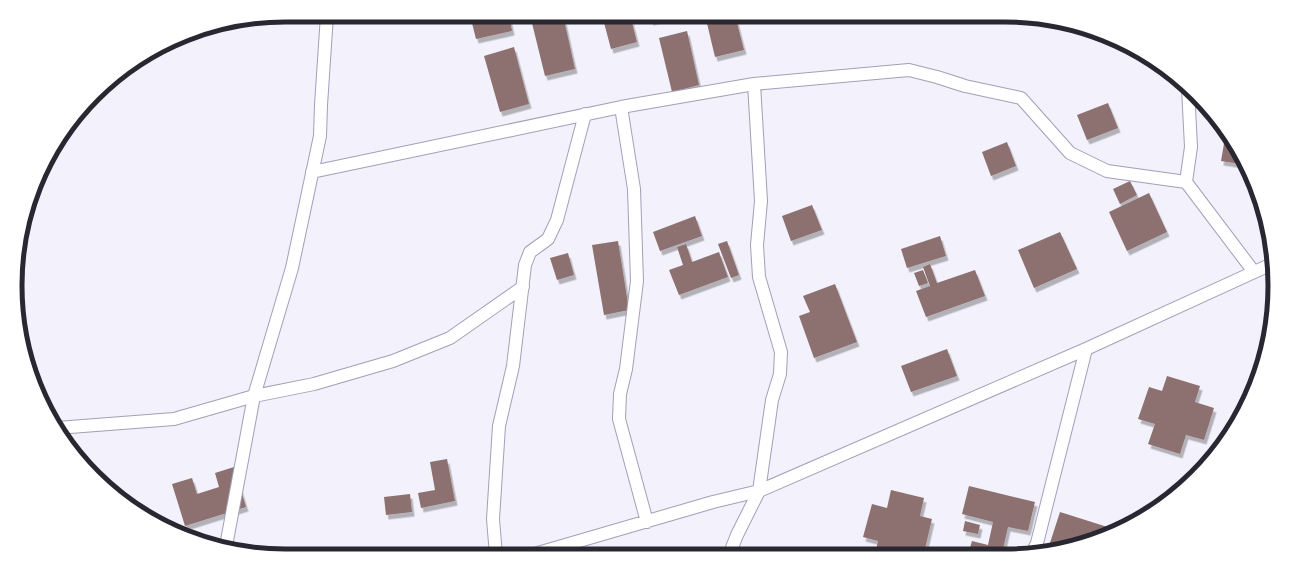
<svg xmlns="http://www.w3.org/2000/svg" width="1290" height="571" font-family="Lora,serif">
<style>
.building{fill:#8c716f;filter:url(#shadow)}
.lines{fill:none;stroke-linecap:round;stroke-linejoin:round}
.service-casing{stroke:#a39fb7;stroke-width:14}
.service{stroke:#fff;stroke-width:12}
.rim{fill:none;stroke:#292731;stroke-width:5}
</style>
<defs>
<filter id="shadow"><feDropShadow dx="2.5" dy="4.5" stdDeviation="0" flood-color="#0004"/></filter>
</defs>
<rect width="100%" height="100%" fill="#f3f1fb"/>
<path class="building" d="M470 15H509L512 31 476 39Z
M530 15H563L575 69 545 76Z
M602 15H630L637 42 611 49Z
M649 15H671V16L651 21Z
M705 15H735L744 50 715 57Z
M687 31 699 85 672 92 659 38Z
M514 47 529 104 500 112 484 56Z
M1108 103 1118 128 1087 140 1077 115Z
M1226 132 1247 165 1221 161Z
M1007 142 1016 166 991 176 982 152Z
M1130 181 1137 195 1120 204 1113 189Z
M1149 193 1167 232 1127 251 1109 212Z
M812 205 822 230 791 241 782 216Z
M695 216 702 236 660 251 653 232Z
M1060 232 1077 269 1034 288 1018 250Z
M940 236 946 256 907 268 901 249Z
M618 241 629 310 604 315 592 245Z
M727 241 739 275 731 278 718 244Z
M686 244 692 262 719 252 728 277 679 295 669 270 683 265 677 247Z
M568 253 574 275 557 280 550 258Z
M930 264 937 283 975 270 985 296 926 317 916 291 930 286 923 267Z
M923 270 928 283 919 286 914 273Z
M835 284 857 342 814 358 799 316 810 312 803 296Z
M947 349 957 376 911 392 901 366Z
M1167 376 1200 386 1195 402 1214 408 1204 440 1186 435 1180 454 1148 444 1155 424 1138 419 1149 387 1162 391Z
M447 459 455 501 421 508 418 493 435 490 430 462Z
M234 467 246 507 185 526 172 484 192 478 197 494 219 487 215 473Z
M969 486 1035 502 1028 531 1008 527 1003 549 1013 551 1012 554H968L972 541 988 545 993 522 962 514Z
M891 490 924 498 920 516 932 519 924 553 911 549 909 554H875L878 541 863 537 872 504 887 508Z
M410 494 412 512 386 515 384 497Z
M1060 512 1117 530 1052 550 1048 549Z
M965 521 980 525 978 534 963 531Z"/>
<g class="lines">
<g class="service-casing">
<path id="service" d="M621 107 634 189 637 281 626 369 620 394 619 419 647 522
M312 172 621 107 754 84 909 70 937 77 965 86 1021 98 1070 153 1107 171 1186 182 1254 272
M1186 182 1191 147 1188 88
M57 428 174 419 254 396 314 384 393 361 450 338 523 287
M226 546 254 396 292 268 320 136 321 105 327 15
M1032 554 1037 543 1086 349
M496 555 493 519 499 426 513 366 525 265 530 252 548 239 557 220 585 114
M531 555 713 502 759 491 1086 349 1274 263
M729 555 737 535 759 491 772 400 780 374 781 352 759 277 757 245 761 201 754 84"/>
</g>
<use href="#service" class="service"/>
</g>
<path d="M0 0H1290V571H0ZM285 22H1005A263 263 0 0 1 1268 285V286A263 263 0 0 1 1005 549H285A263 263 0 0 1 22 286V285A263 263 0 0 1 285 22Z" fill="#fff" fill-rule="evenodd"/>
<path class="rim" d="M285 22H1005A263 263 0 0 1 1268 285V286A263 263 0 0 1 1005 549H285A263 263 0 0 1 22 286V285A263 263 0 0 1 285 22Z"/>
</svg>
